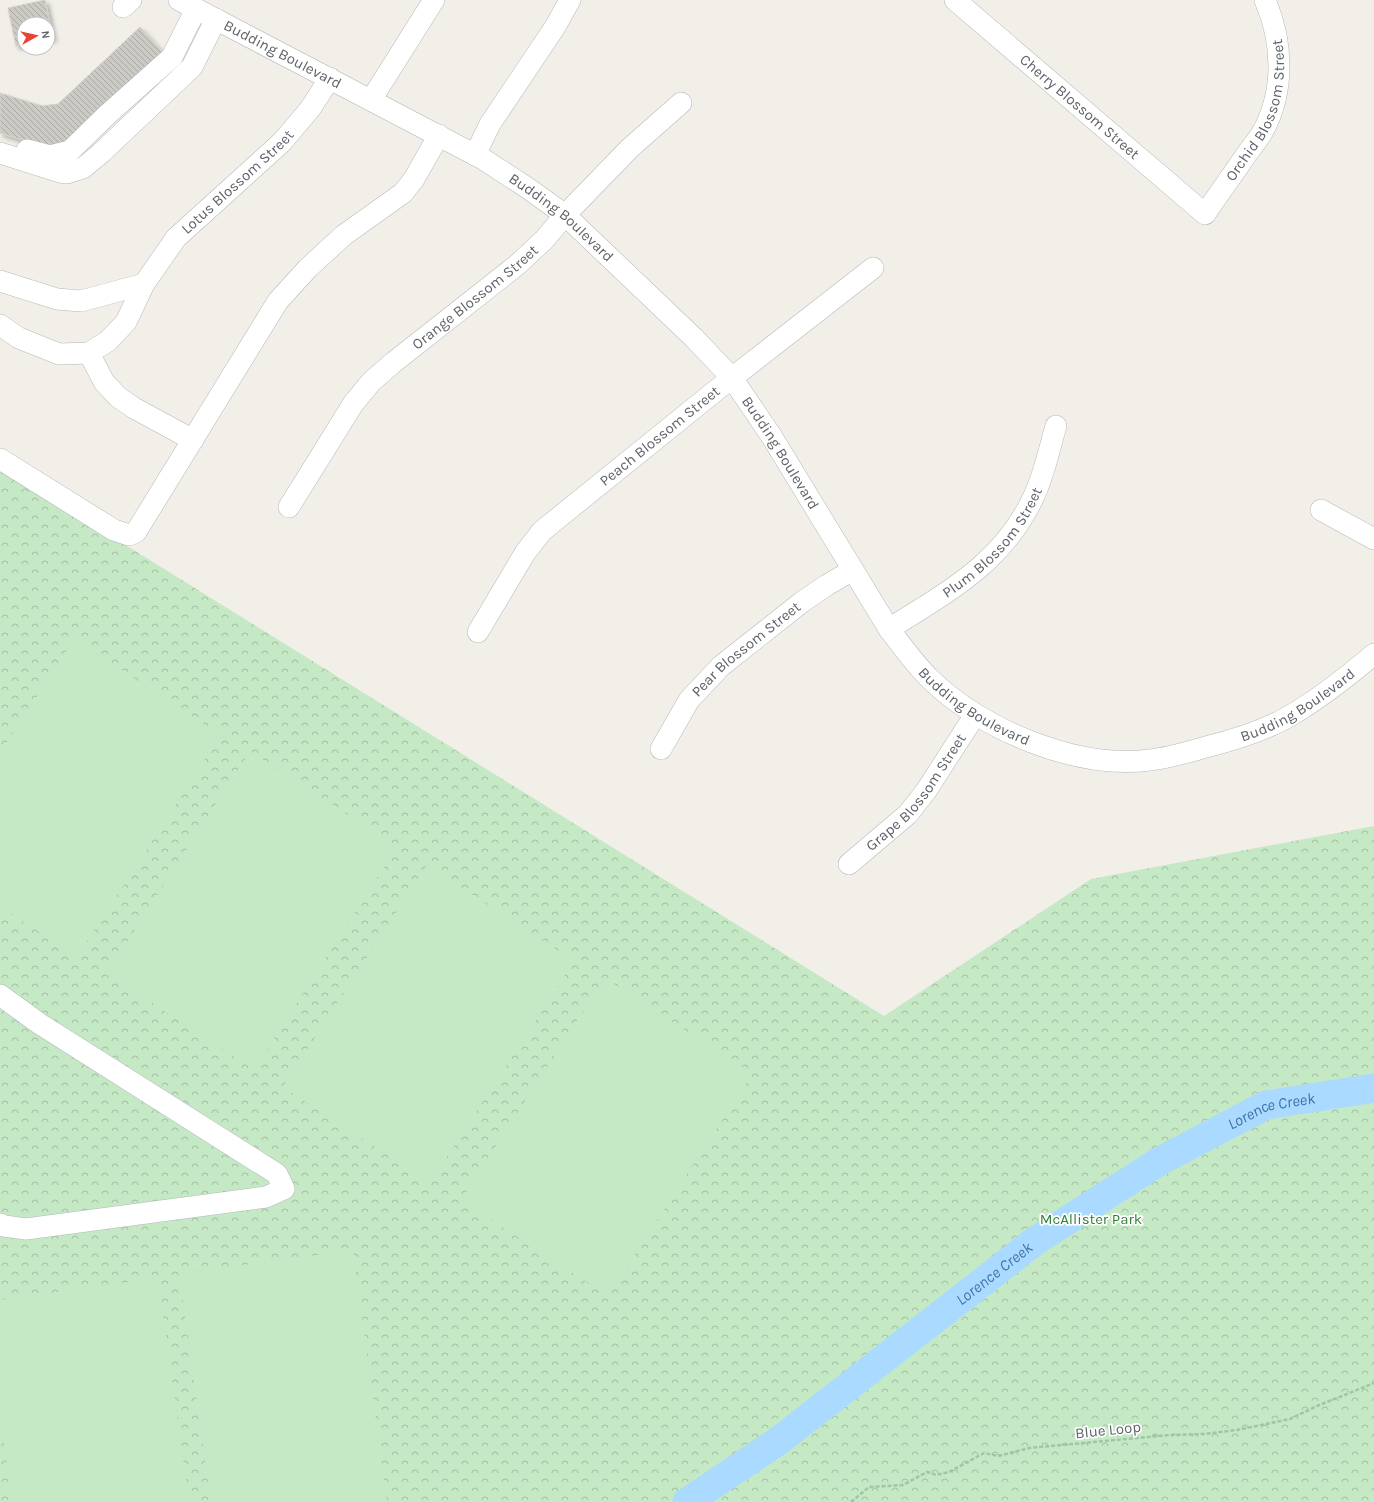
<svg xmlns="http://www.w3.org/2000/svg" width="1374" height="1502" font-family="Karla,sans-serif">
<style>
.forest{fill:url(#forest-crowns)}
.pitch{fill:#c5e8c5}
.lines{fill:none;stroke-linecap:round;stroke-linejoin:round}
.river{stroke:#aadaff;stroke-width:29}
.building{fill:url(#building-back-hatch);stroke:#d6d1c6;filter:url(#shadow)}
.minor-casing{stroke:#b5b8bc;stroke-width:22}
.path{stroke:#9cc7a9;stroke-width:2.5;stroke-dasharray:4 2;stroke-linecap:butt}
.minor{stroke:#fff;stroke-width:21}
.labels{text-anchor:middle;dominant-baseline:central;stroke-width:3.5;stroke-linejoin:round;paint-order:stroke}
.street-label{font-size:15px;fill:#5f6368;stroke:#fff}
.park-label{font-size:15px;fill:#348238;stroke:#fff}
.water-label{font-size:16px;font-style:italic;fill:#4174aa;stroke:#fff}
</style>
<defs>
<pattern id="forest-crowns" width="20" height="18" patternUnits="userSpaceOnUse"><rect width="20" height="18" fill="#c5e8c5"/><path d="M2 6a3 3 0 1 1 6 0M12 15a3 3 0 1 1 6 0" fill="none" stroke="#a3c0a4"/></pattern>
<pattern id="building-back-hatch" width="6" height="6" patternUnits="userSpaceOnUse"><rect width="6" height="6" fill="#cccac5"/><path d="M-1 5l2 2M0 0l6 6M5-1l2 2" fill="none" stroke="#a9a8a4"/></pattern>
<filter id="shadow"><feDropShadow dx="3.5" dy="3.5" stdDeviation="2" flood-color="#0004"/></filter>
</defs>
<rect width="100%" height="100%" fill="#f1efe8"/>
<path class="forest" d="M0 467 884 1016 1091 879 1374 826V1502H0Z"/>
<path class="pitch" d="M74 639 221 735 77 957 0 906V753Z
M250 751 397 847 254 1070 107 973Z
M427 865 574 961 430 1183 283 1087Z
M605 978 752 1074 608 1296 461 1200Z
M353 1250 387 1502H211L179 1274Z
M158 1278 189 1502H12L0 1414V1300Z"/>
<g class="lines">
<path class="river" id="s1" d="M687 1502 777 1442 1035 1241 1160 1161 1266 1105 1374 1088"/>
</g>
<path class="building" d="M45 0 53 38 48 39V24H24V44L16 46 8 8Z
M140 27 164 54 66 145 50 148 0 133V93L42 106 58 104Z"/>
<g class="lines">
<g class="minor-casing">
<g id="minor">
<path id="s2" d="M179 0 483 159 529 189 565 215 694 338 732 378 772 437 889 629C902 646 914 663 929 678 980 729 1077 770 1150 760 1169 758 1188 752 1206 747 1234 740 1263 731 1288 717 1319 699 1347 677 1374 654"/>
<path id="s3" d="M955 0 1205 214C1218 195 1231 177 1244 158 1250 149 1258 140 1263 131 1285 90 1283 42 1265 0"/>
<path d="M123 7 131 0"/>
<path d="M371 100 434 0"/>
<path d="M27 150 50 156 70 151 108 114 172 57 196 9"/>
<path d="M0 153 60 172 67 173 83 168 101 153 192 67 216 19"/>
<path d="M475 155 490 124 555 27 570 0"/>
<path d="M0 281 57 299 81 301 144 284"/>
<path id="s4" d="M0 325 19 338 59 354 89 353 108 341 126 322 144 284 176 238 282 142 310 109 330 78"/>
<path d="M89 353 104 382 118 397 134 408 193 440"/>
<path d="M0 459 114 530 129 535 136 532 278 301 308 268 344 235 403 193 414 179 439 135"/>
<path id="s5" d="M289 507 353 404 371 382 394 362 517 265 544 240 565 215 630 148 681 103"/>
<path d="M1321 510 1374 539"/>
<path id="s6" d="M889 629C947 592 1002 564 1033 498 1044 476 1049 450 1056 426"/>
<path id="s7" d="M478 632 525 553 542 531 719 388 873 268"/>
<path id="s8" d="M661 749 689 700 721 666 802 602 827 585 853 570"/>
<path id="s9" d="M849 864 908 814 926 791 975 715"/>
<path d="M0 995 40 1024 277 1174 284 1189 266 1197 26 1229 4 1226 0 1224"/>
</g>
</g>
<path class="path" d="M851 1502 869 1487 903 1485 927 1472 936 1475 949 1472 984 1453 998 1456 1029 1448 1170 1435 1204 1434 1237 1430 1290 1419 1317 1406 1374 1383"/>
<use href="#minor" class="minor"/>
</g>
<g class="labels">
<g class="street-label">
<text stroke="none"><textPath href="#s2" startOffset="117">Budding Boulevard</textPath></text>
<text stroke="none"><textPath href="#s3" startOffset="164">Cherry Blossom Street</textPath></text>
<text stroke="none"><textPath href="#s3" startOffset="448">Orchid Blossom Street</textPath></text>
<text stroke="none"><textPath href="#s4" startOffset="326">Lotus Blossom Street</textPath></text>
<text stroke="none"><textPath href="#s2" startOffset="441">Budding Boulevard</textPath></text>
<text stroke="none"><textPath href="#s5" startOffset="284">Orange Blossom Street</textPath></text>
<text stroke="none"><textPath href="#s7" startOffset="271">Peach Blossom Street</textPath></text>
<text stroke="none"><textPath href="#s2" startOffset="765">Budding Boulevard</textPath></text>
<text stroke="none"><textPath href="#s6" startOffset="137">Plum Blossom Street</textPath></text>
<text stroke="none"><textPath href="#s8" startOffset="133">Pear Blossom Street</textPath></text>
<text stroke="none"><textPath href="#s2" startOffset="1437">Budding Boulevard</textPath></text>
<text stroke="none"><textPath href="#s2" startOffset="1089">Budding Boulevard</textPath></text>
<text stroke="none"><textPath href="#s9" startOffset="99">Grape Blossom Street</textPath></text>
<text transform="translate(1108 1430) rotate(-6)">Blue Loop</text>
</g>
<g class="park-label">
<text x="1091" y="1219">McAllister Park</text>
</g>
<g class="water-label">
<text stroke="none"><textPath href="#s1" startOffset="707">Lorence Creek</textPath></text>
<text stroke="none"><textPath href="#s1" startOffset="383">Lorence Creek</textPath></text>
</g>
</g>
<g transform="translate(36 36) rotate(82)"><circle r="19" fill="#ffffff" stroke="#bfc1c3"/>
<path d="M0-3L7 15L0 10L-7 15Z" fill="#ea4335"/>
<text y="-6" font-size="11" font-weight="bold" text-anchor="middle" fill="#5f6368">N</text>
</g>
</svg>
